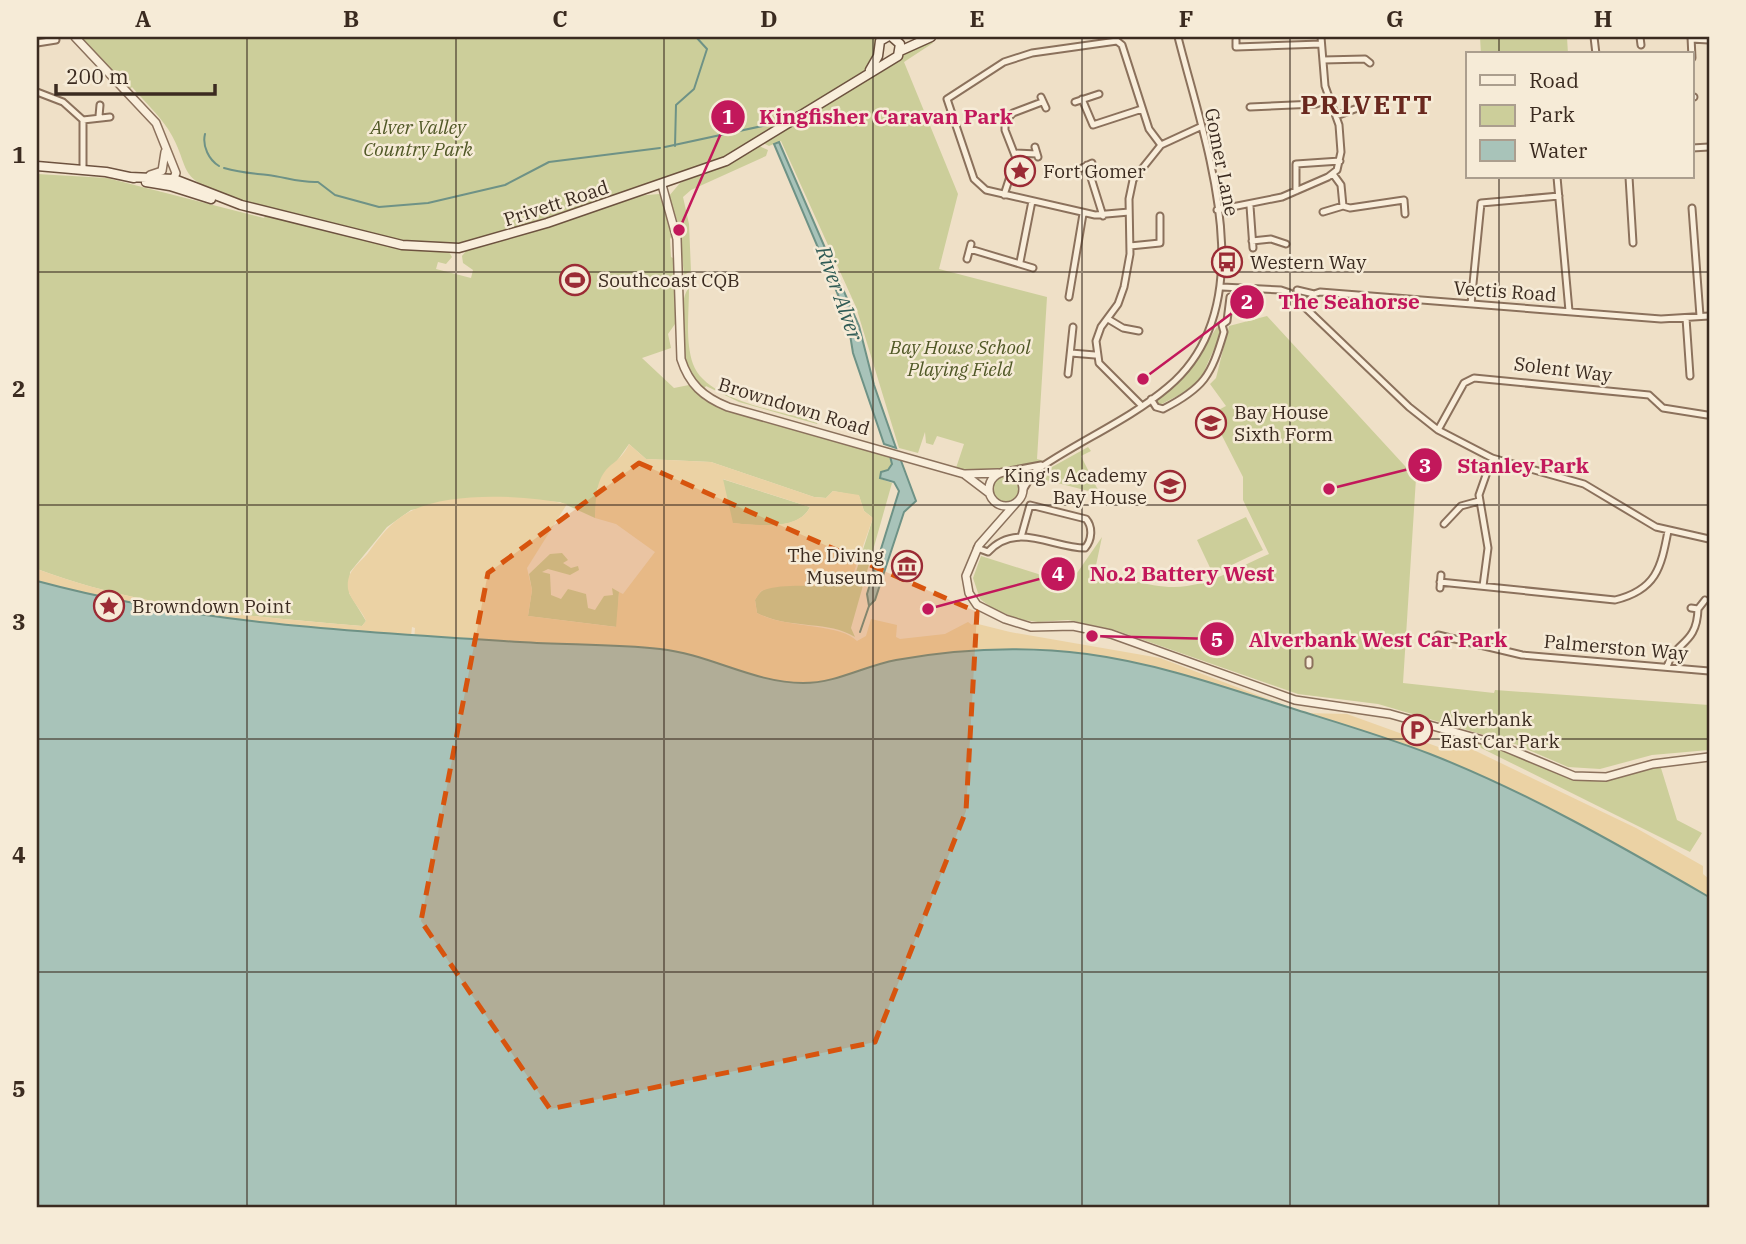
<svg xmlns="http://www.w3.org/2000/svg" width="1746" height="1244" font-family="'IBM Plex Serif',serif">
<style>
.green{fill:#ccce9a}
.sand{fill:#ebd2a4;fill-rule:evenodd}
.water{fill:#a8c3b9;stroke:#6e9286;stroke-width:2}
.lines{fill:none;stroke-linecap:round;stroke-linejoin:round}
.stream{stroke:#6e9286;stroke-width:2}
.minor-casing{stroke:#8b715c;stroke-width:9}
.tertiary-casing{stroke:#8b715c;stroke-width:10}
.secondary-casing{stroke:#6d523f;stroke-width:11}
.minor{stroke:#f9eedb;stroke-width:5}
.tertiary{stroke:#f9eedb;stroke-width:7}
.secondary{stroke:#f9eedb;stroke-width:8}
.marked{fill:#d7540e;fill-opacity:0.2;stroke:#d7540e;stroke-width:5;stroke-dasharray:14 9;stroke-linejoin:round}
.grid{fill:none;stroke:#3b2b20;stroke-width:2;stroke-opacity:0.55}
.labels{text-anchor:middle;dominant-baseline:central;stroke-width:5;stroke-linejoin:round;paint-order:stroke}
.park-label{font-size:19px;font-style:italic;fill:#505826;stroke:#f6ebd7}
.street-label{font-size:19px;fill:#3b2b20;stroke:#f6ebd7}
.poi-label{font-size:19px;fill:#3b2b20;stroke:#f6ebd7;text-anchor:start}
.water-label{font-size:21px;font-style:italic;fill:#2f5b55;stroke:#f6ebd7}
.district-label{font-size:26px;font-weight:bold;letter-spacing:2px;fill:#69281e;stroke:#f6ebd7}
.leader{fill:none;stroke:#c2185b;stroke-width:2.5}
.callout-dot{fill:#c2185b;stroke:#f6ebd7;stroke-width:2.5}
.mark-label{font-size:21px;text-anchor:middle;font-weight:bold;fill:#fff}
.callout-label{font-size:21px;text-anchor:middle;font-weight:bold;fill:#c2185b;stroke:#f6ebd7;stroke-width:5;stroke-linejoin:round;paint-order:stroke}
.neatline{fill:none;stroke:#3b2b20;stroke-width:2.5}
.grid-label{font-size:23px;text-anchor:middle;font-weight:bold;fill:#3b2b20}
</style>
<rect width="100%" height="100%" fill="#efe0c7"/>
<path class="green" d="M78 37H877L874 57 861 75 723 160 467 243 409 244 228 199 226 194C174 178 192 167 168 129 158 114 144 101 132 87L130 89Z
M1480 37H1567L1568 54H1481Z
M930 41 933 43 904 62 958 194 939 269 1047 297 1037 459 1044 461C1019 469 982 476 956 468L964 444 937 436 933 445 926 443 925 432 918 453 899 448 856 307 781 141 769 146 763 143 912 50Z
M759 146 768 150 766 156 691 190 683 197 689 224 691 271 684 275 679 227 669 196 680 183 733 161Z
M37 174 107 178 264 218 266 214 406 249 449 252 452 257 446 264 438 262 436 269 471 278 473 270 463 263 462 256 466 251 636 196 659 194 664 198 673 233 670 239 671 257 675 259V324L668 334 671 348 642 358 674 388 689 385 704 400 726 410 890 456 892 464 888 470 883 471 881 479 892 483 851 628 855 637C827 620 790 630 757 613L755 600C766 574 813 587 835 585 842 584 849 579 855 575L873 518 864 511 859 496 833 491 826 498 814 497 711 462 646 459 629 444 597 489 595 518 560 502 482 498 411 510 387 527 350 572 349 593 366 621 362 626C253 617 141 608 37 569Z
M689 288C689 313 685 341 693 364 706 401 784 412 818 422L817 424 739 402 706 386 703 390C697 382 687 372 685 363 681 348 679 296 689 288Z
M1267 316 1416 478 1403 683 1494 693 1495 690 1709 705V750L1652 755 1600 769 1568 767 1515 744 1378 704 1298 694 1115 630 1068 620 1038 622 1018 619 992 608 980 599 973 578 981 556 1073 585 1077 573 1102 537 1095 570C1122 577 1158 591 1187 586 1215 582 1243 565 1269 554L1243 500V477L1211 414 1226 406 1210 384 1216 378 1229 326Z
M1217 327 1222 331 1198 385 1158 406 1156 399 1192 366Z
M1088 447 1091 451 1081 456 1100 494 1042 479 1052 467Z
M991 489a15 15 0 1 1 30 0a15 15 0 1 1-30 0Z
M722 479 810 507C798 532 756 525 732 523Z
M1246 517 1263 550 1213 574 1197 540Z
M562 553 568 560 563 563 571 568 578 566 579 570 570 575 548 569 542 572 550 574 551 595 561 599 568 589 586 594 588 608 595 610 604 596 613 595 612 588 619 592 617 627 528 616 532 590 529 574 550 554Z
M1467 741 1503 749 1572 779 1654 766 1661 768 1677 820 1702 833 1690 852Z"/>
<path class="sand" d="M629 444 646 459 711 462 814 497 826 498 833 491 859 495 864 511 873 518 851 580C830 592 790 580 761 591L755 600 757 613C787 629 841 623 857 641L866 636 871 619 897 625 896 637 900 639 945 634 968 622 972 625 974 623 1010 632 1160 658 1305 713 1347 714 1444 749 1447 740 1455 741 1636 828 1703 866V874L1709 879V918L966 700 413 655 415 628 412 627 409 655 37 607V569C141 608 252 617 362 626L366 621C362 610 350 600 348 589 346 571 358 565 368 553 380 537 390 522 409 512 448 491 524 495 567 504L527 568 532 590 528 616 616 627 619 592 623 594 655 552 616 524 595 518C596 499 595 478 611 465 619 459 625 453 629 444ZM723 479 810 507C799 531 755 525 733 523Z"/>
<path class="water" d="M779 142 859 326 874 385 896 448 884 444 853 353 847 316 774 144Z
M890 456 900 458 916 501 904 512 875 600 869 606 867 594 899 491 894 482 880 478 881 472 888 470 892 464Z
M37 581C196 624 356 632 520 642 567 645 613 644 660 649 709 654 754 683 803 683 837 683 864 666 896 660 957 649 1025 646 1087 654 1161 664 1227 688 1297 710 1342 724 1386 737 1430 754 1527 792 1619 845 1709 897V1207H37Z"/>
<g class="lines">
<path class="stream" d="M205 134C202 146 209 160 219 166
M675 146 676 105 694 89 707 49 696 37
M665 147 767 125
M224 168C241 173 250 173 268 175 285 177 300 183 318 182L335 195 379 207 428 203 505 185 549 162 660 148
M860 632 869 606"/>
<g class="minor-casing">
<path id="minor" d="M1594 37 1596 54
M1640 37 1641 45
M1691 37 1692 58
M1691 39 1709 40
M1236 40V47L1321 44
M37 43 56 40
M1323 60 1365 59 1370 63
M37 92 63 102 83 120V170
M1041 97 1046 108
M1692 97H1694
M1082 99 1093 125 1142 109
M1075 102 1099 94
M1250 107 1316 104 1330 99
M99 116 100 105
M1336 116 1355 109
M83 120 110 117
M1035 147 1038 157
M1692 148 1709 147
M1015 153 1037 154
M1087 165 1103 216
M1082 168 1092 163
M1333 174 1341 185 1343 206 1350 208 1404 200 1405 214
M1557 177 1569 311
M1629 177 1633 243
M1296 191V164L1340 161
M1004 195 1016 158 1005 130V121L1013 113 1042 102
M1250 206 1253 248
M1692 208 1700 316
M1217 210 1282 197 1328 177 1337 170 1341 152 1339 125 1325 86 1321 37
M1129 212 1095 215 986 190 974 179 947 99 1004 62 1032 53 1117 41 1122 45 1149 129 1161 145
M1323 212 1343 206
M1252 241 1271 239 1286 244
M1130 246 1160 243V216
M970 249 1033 268
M967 259 971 244
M1020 262 1032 201
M1222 287 1281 290 1290 293 1409 407 1438 430 1492 458 1584 484 1656 527 1709 539
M1297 290 1314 294
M1069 297 1083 214
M1471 304 1481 203 1559 196
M1305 307 1314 294 1320 292 1661 319 1709 316
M1686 318 1690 376
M1108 319 1123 328 1139 331
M1071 353 1095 355
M1068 374 1073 327
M1151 399 1156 407 1163 409C1204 388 1211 376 1224 332L1222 325 1227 321 1230 297
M1141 405 1099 363 1096 341 1101 327 1118 304 1124 287 1130 254 1129 199 1133 180 1161 145 1200 127
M1438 430 1464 383 1474 378 1649 395 1663 408 1707 415
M1009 471 1041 465
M1023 490 1034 472C1076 442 1128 421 1168 387 1267 304 1204 141 1178 37
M1444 524 1461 506 1479 501
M977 548 988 552C1016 521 1053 548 1085 548 1092 540 1093 527 1086 519L1030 505 1021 537
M1440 582 1615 600C1656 590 1661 568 1668 531
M1483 586 1488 548 1479 495 1492 458
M1440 588 1441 575
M1691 608 1698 609 1705 600
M1438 635 1522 655 1709 671
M1309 665V660
M1667 667C1674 641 1697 646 1698 609"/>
</g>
<g class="tertiary-casing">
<path id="tertiary" d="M75 37 156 123 176 173 172 182
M150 175 162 171 165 152
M662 185 677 239 681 359C689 384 703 397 728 407L964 474 989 493
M989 489a17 17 0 1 1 34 0a17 17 0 1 1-34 0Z
M965 474 998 473
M1016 503 979 545 966 576 969 593 977 605 1005 619 1031 627 1073 626 1111 634 1295 700 1390 714 1497 744 1574 776 1606 777 1653 764 1709 757"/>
</g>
<g class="secondary-casing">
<path id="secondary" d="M900 51 931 37
M870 70 878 56 880 41 887 37
M37 166 106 172 134 178
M130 177 174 179 241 205 402 245 459 248 547 223 726 161 898 56 900 44 892 37
M146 182 170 186 211 199"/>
</g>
<use href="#minor" class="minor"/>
<use href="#tertiary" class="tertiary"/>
<use href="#secondary" class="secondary"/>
</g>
<path class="marked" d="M639 463 977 612 966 811 875 1042 550 1109 421 921 488 573Z"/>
<path class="grid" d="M247 37V1207M456 37V1207M664 37V1207M873 37V1207M1082 37V1207M1290 37V1207M1499 37V54M1499 177V1207M37 272H1709M37 505H1709M37 739H1709M37 972H1709"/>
<defs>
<g id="sight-ring" transform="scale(1.575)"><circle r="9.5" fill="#f6ebd7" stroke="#9b2b35" stroke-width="1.5"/><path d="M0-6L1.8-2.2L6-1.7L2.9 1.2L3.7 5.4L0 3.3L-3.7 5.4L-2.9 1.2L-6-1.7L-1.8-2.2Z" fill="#9b2b35"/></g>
<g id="bus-ring" transform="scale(1.575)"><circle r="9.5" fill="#f6ebd7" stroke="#9b2b35" stroke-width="1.5"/><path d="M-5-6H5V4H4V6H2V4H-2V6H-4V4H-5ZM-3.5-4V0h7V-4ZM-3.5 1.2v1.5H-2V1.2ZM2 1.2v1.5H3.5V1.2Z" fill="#9b2b35"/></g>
<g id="stadium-ring" transform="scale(1.575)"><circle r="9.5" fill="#f6ebd7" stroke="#9b2b35" stroke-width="1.5"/><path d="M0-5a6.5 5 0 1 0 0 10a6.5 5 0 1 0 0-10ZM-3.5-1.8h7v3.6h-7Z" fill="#9b2b35"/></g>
<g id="university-ring" transform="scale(1.575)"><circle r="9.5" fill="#f6ebd7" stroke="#9b2b35" stroke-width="1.5"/><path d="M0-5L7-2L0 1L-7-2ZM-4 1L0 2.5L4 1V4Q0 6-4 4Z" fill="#9b2b35"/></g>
<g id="school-ring" transform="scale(1.575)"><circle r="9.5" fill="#f6ebd7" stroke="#9b2b35" stroke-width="1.5"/><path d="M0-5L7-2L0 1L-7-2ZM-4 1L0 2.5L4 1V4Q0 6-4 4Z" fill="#9b2b35"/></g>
<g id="museum-ring" transform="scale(1.575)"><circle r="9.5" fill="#f6ebd7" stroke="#9b2b35" stroke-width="1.5"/><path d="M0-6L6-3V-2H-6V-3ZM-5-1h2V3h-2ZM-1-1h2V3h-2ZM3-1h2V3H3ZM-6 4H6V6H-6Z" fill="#9b2b35"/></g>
<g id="parking-ring" transform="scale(1.575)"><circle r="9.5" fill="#f6ebd7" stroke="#9b2b35" stroke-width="1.5"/><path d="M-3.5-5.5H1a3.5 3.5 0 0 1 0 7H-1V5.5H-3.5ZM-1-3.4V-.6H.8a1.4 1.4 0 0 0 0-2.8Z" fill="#9b2b35"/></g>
</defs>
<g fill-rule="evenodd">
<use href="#sight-ring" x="1020" y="171"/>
<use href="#bus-ring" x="1227" y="262"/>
<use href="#stadium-ring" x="575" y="280"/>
<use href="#university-ring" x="1211" y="423"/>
<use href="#school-ring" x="1170" y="486"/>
<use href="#museum-ring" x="907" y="566"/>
<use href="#sight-ring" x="109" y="606"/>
<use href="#parking-ring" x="1417" y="730"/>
</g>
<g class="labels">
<g class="park-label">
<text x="418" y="127">Alver Valley<tspan x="418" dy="22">Country Park</tspan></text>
<text x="960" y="347">Bay House School<tspan x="960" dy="22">Playing Field</tspan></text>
</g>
<g class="street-label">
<text transform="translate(1222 162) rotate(79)">Gomer Lane</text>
<text transform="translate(556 203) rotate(-18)">Privett Road</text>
<text transform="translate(1505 291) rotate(4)">Vectis Road</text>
<text transform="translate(1563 369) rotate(7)">Solent Way</text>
<text transform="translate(794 406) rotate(17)">Browndown Road</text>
<text transform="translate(1616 647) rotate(5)">Palmerston Way</text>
</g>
<g class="poi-label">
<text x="1043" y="171">Fort Gomer</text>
<text x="1250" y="262">Western Way</text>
<text x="598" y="280">Southcoast CQB</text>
<text x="1234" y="412">Bay House<tspan x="1234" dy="22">Sixth Form</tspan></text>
<text x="1147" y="475" text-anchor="end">King's Academy<tspan x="1147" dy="22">Bay House</tspan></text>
<text x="884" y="555" text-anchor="end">The Diving<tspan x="884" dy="22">Museum</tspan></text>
<text x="132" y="606">Browndown Point</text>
<text x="1440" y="719">Alverbank<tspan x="1440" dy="22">East Car Park</tspan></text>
</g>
<g class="water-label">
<text transform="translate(840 293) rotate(70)">River Alver</text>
</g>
<g class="district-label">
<text x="1367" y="104">PRIVETT</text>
</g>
</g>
<path class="leader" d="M679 230L728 117M1143 379L1247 302M1329 489L1425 465M928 609L1058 574M1092 636L1217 639"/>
<g class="callout-dot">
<circle cx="679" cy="230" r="7"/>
<circle cx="1143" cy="379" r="7"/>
<circle cx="1329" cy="489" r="7"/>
<circle cx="928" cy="609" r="7"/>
<circle cx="1092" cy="636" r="7"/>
<circle cx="728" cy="117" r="18"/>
<circle cx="1247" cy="302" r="18"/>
<circle cx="1425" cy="465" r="18"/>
<circle cx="1058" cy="574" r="18"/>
<circle cx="1217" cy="639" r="18"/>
</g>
<g class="mark-label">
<text x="728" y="124">1</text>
<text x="1247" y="309">2</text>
<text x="1425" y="473">3</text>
<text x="1058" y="581">4</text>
<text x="1217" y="647">5</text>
</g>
<g class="callout-label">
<text x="886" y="124">Kingfisher Caravan Park</text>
<text x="1349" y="309">The Seahorse</text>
<text x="1523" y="473">Stanley Park</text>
<text x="1182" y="581">No.2 Battery West</text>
<text x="1378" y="647">Alverbank West Car Park</text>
</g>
<rect width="1746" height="1244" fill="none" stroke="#f6ebd7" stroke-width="77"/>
<rect x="1466" y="52" width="228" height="126" fill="#f6ebd7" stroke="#ab9e8e" stroke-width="2"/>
<rect x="1480" y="75" width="35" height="10" fill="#f9eedb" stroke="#ab9e8e" stroke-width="2"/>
<text x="1529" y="88" font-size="21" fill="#3b2b20">Road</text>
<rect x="1480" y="105" width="35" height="21" fill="#ccce9a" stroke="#ab9e8e" stroke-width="2"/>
<text x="1529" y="122" font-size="21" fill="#3b2b20">Park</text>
<rect x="1480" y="140" width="35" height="21" fill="#a8c3b9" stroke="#ab9e8e" stroke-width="2"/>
<text x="1529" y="158" font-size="21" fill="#3b2b20">Water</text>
<path d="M56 84v10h159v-10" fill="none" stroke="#3b2b20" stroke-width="3.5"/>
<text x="66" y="84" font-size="21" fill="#3b2b20" stroke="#f6ebd7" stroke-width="5" paint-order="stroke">200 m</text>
<rect x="38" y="38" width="1670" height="1168" class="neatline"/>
<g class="grid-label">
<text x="143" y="27">A</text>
<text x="351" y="27">B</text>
<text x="560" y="27">C</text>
<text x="769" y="27">D</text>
<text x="977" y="27">E</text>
<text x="1186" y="27">F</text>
<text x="1395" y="27">G</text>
<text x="1603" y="27">H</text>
<text x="19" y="163">1</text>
<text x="19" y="397">2</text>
<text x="19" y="630">3</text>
<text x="19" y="863">4</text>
<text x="19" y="1097">5</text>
</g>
</svg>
